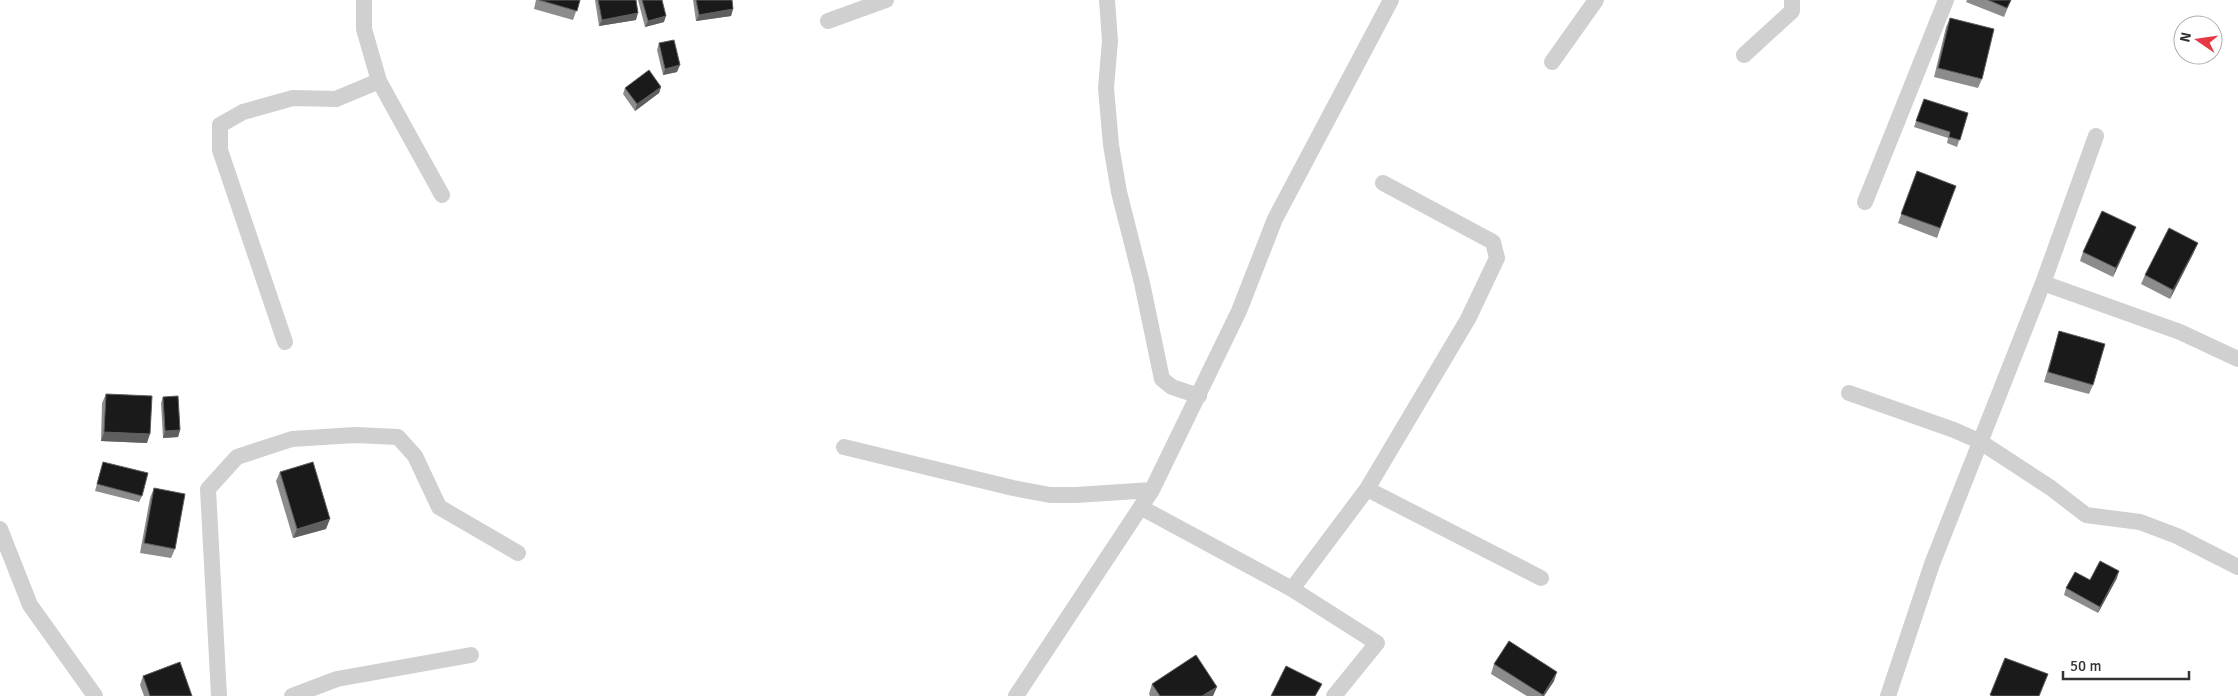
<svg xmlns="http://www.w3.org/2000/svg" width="2238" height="696" font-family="Signika,sans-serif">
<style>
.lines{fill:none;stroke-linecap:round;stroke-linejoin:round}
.street{stroke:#d0d0d0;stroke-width:16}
.wall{fill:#8c8c8c}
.shaded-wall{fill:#5f5f5f}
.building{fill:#1a1a1a;stroke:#5f5f5f}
</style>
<rect width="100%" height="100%" fill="#fff"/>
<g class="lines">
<path class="street" d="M364 0V29L379 81 442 195
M1107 0 1110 41 1106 88 1111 145 1119 192 1142 283 1158 360 1162 379 1172 387 1199 396
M828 21 886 0
M1744 55 1792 11V0
M1552 62 1596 0
M1865 202 1946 0
M2043 283 2180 332 2238 359
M285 342 220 150V125L243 112 293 98 336 99 379 81
M1849 393 1954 430 1979 441 2051 488 2086 515 2140 522 2177 536 2238 567
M844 447 1013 488 1050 495H1076L1152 490
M1367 489 1541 578
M1142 508 1292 589 1377 643 1334 696
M0 529 30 605 95 696
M1292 589 1367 489 1468 319 1497 258 1493 242 1383 183
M219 696 208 489 237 457 292 439 355 435 398 437 415 456 439 507 518 553
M292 696 337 679 471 655
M1016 696 1152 490 1239 311 1275 219 1391 0
M1888 696 1932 564 2043 283 2096 136"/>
</g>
<path class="wall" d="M536 0H580L573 20 534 9Z
M595 0H636V20L599 26Z
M638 0H662L664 22 645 27Z
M693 0H732L733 9 731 16 696 21Z
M1967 0H2011L2004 17 1966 2Z
M1950 18 1982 79 1978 88 1934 77 1946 27Z
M659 43 677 72 663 75 657 50Z
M661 87 659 93 635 111 623 94 625 88Z
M1924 99 1968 113 1957 147 1947 143 1948 138 1914 127Z
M1917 171 1956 186 1937 238 1898 223Z
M2132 236 2113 277 2080 261 2083 252Z
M2194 252 2170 299 2141 284 2145 275Z
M2059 331 2093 385 2089 394 2044 382Z
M106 394 147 443 101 441 102 403Z
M163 397 180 430 178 437 163 438 161 403Z
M103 462 142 496 139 502 95 491Z
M280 472 326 529 293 538 276 481Z
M154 488 175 549 171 558 140 553 150 498Z
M2117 578 2098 613 2064 595 2066 588 2090 580Z
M1494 664 1554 681 1544 696H1527L1491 674Z
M143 676 192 696H144L140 685Z
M1152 684 1213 696H1150L1149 694Z"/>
<path class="shaded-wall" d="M733 9 731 16 696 21 699 15Z
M638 13 636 20 599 26 602 20Z
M666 16 664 22 645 27 648 21Z
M680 65 677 72 663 75 665 69Z
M661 87 659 93 635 111 637 104Z
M2136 227 2132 236 2113 277 2116 268Z
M2198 243 2194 252 2170 299 2173 290Z
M180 430 178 437 163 438 165 431Z
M104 432 150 434 147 443 101 441Z
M330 519 326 529 293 538 297 529Z
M2119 571 2117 578 2098 613 2100 607Z
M1557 672 1554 681 1544 696H1542Z
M1217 687 1213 696H1202Z"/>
<path class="building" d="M539 0H580L577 11Z
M598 0H636L638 13 602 20Z
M642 0H662L666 16 648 21Z
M696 0H732L733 9 699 15Z
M1988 0H2011L2007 8Z
M1950 18 1994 29 1982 79 1938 68Z
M674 40 680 65 665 69 659 43Z
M649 70 661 87 637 104 625 88Z
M1924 99 1968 113 1960 140 1949 137 1950 132 1916 121Z
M1917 171 1956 186 1940 228 1901 214Z
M2102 211 2136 227 2116 268 2083 252Z
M2169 228 2198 243 2173 290 2145 275Z
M2059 331 2105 344 2093 385 2048 372Z
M106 394 152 396 150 434 104 432Z
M178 396 180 430 165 431 163 397Z
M103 462 148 473 142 496 97 484Z
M313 462 330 519 297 529 280 472Z
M154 488 185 494 175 549 144 543Z
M2100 561 2119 571 2100 607 2066 588 2075 572 2090 580Z
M1509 641 1557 672 1543 695 1494 664Z
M1196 655 1217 687 1202 696H1160L1152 684Z
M2005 658 2048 674 2039 696H1992L1990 695Z
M180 662 192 696H150L143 676Z
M1286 666 1322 684 1315 696H1271Z"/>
<g transform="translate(2198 40) rotate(283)"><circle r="24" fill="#ffffff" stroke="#adadad"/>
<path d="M0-4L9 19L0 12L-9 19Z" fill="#e63946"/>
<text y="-8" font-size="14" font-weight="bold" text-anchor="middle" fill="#333333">N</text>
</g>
<path d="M2063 671v8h126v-8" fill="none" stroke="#333333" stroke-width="2.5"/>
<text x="2070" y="671" font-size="15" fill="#333333" stroke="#ffffff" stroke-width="4" paint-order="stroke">50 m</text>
</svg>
